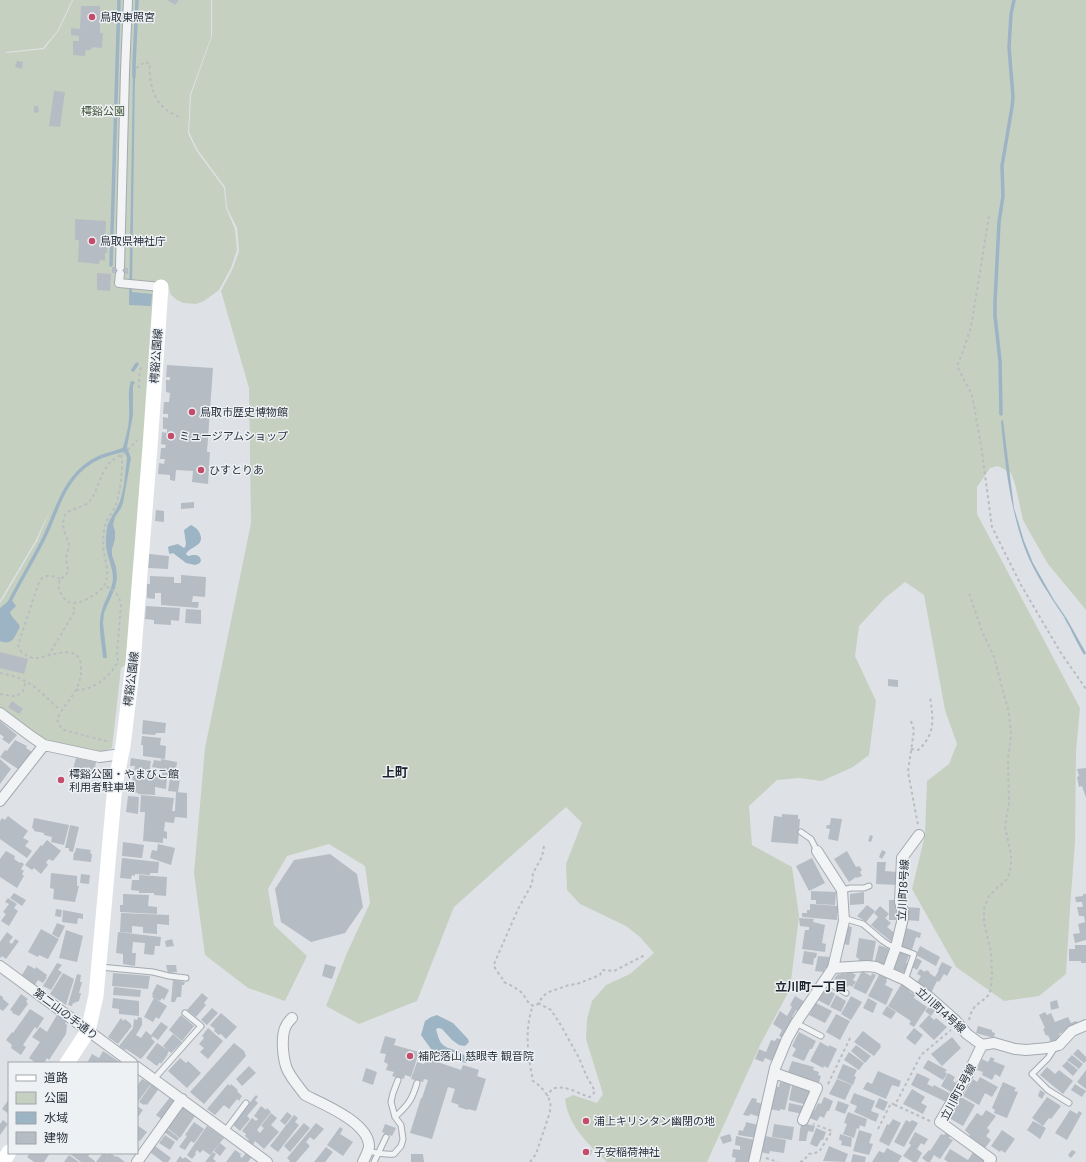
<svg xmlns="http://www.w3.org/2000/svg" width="1086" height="1162" font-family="Poppins,'Noto Sans JP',sans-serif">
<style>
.green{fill:#c6d0c0}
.water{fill:#9cb4c4}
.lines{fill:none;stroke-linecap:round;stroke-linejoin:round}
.stream{stroke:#9cb4c4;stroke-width:3.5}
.building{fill:#b6bcc3}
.service-casing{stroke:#a4aab0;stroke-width:7}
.pedestrian-casing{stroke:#a4aab0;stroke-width:10}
.minor-casing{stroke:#a4aab0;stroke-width:12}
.path{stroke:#b9bdc1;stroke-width:2;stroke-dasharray:3 3;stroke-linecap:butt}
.service{stroke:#f1f3f5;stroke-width:5}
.pedestrian{stroke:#f1f3f5;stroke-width:8}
.minor{stroke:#f1f3f5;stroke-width:10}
.secondary{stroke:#fff;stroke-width:15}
.poi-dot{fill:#c34c6b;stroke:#eef1f4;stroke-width:1.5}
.labels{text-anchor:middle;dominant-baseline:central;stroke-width:3;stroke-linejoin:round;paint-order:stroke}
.poi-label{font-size:11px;fill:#29323c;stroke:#eef1f4;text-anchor:start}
.park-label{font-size:11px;fill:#415737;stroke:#eef1f4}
.street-label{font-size:11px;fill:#29323c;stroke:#eef1f4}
.neighbourhood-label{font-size:12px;font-weight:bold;fill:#1b232d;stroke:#eef1f4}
.quarter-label{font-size:13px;font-weight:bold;fill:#1b232d;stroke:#eef1f4}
</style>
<rect width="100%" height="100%" fill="#dee2e7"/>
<path class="green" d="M0 0H72L58 30 43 48 6 52 8 69 6 53 44 49 59 30 73 0H211V37L190 95 188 133 196 150 224 188 226 208 235 229 237 250 231 268 219 290 204 301 196 304 183 303 177 300 171 295 169 289 167 288 168 295 138 520 126 665 121 668 112 748 101 752 44 740 36 733 0 708V603L4 597 37 541 51 508 36 540 0 601Z
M212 0H1086V610L1048 564 1029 531 1023 520 1015 484 1011 473 998 466 990 468 977 487V514L1080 708 1076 751 1075 843 1070 908 1066 974 1039 996 1004 1001 956 967 912 889 925 835 927 781 949 764 957 744 945 710 924 595 905 582 885 598 859 626 855 656 876 701 869 755 853 767 822 781 799 778 777 780 749 806 752 845 792 867 799 916 790 989 761 1043 707 1162H607C593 1149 574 1131 568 1112 566 1108 566 1103 565 1099L573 1095 597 1103 603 1094 586 1039 587 1019 592 1001 606 985 630 974 654 953 640 937 626 926 580 904 567 890 566 864 582 823 566 807 454 907 417 1001 359 1024 326 1006 347 953 370 903 365 866 329 844 287 856 268 889 274 925 307 956 285 1001 248 988 205 955 194 873 205 748 251 523 249 388 221 291 233 268 239 251 237 228 227 208 225 187 197 149 189 132 191 95 212 36Z"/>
<path class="water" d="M133 73H135L132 292 152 294 151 306 129 305Z
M131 381 135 382 133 386V415L127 447 131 458 123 503 121 508 115 517 113 525 115 531V539L112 549V555L116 567 117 578 115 588 104 613 103 623 107 658H103C102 642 97 626 102 610 105 599 112 590 113 579 113 569 109 561 107 552 105 544 106 536 107 528 109 518 117 510 120 501 125 487 125 472 127 458L126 455 122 451C125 439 129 428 129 416 130 404 127 392 131 381Z
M1003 420 1014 508 1024 541 1033 563 1054 600 1067 619 1086 653 1084 655C1079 646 1074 637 1070 628 1068 625 1066 621 1064 617 1050 596 1034 573 1025 549 1010 508 1005 464 1001 421Z
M191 525C195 527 199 530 200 534 205 546 190 546 186 554L188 556C193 555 199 553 201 560L200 563 195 565 186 563 173 553 170 554 169 553 168 547 170 546 178 544 184 548 185 547 186 544 184 530Z
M11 599 16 606 10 612C11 618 18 621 20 627 14 637 13 646 0 641V608Z
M437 1015 453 1023 468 1039 469 1042 465 1046 459 1045 452 1040 442 1029 439 1028 436 1029C437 1033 439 1041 442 1044 450 1052 464 1048 467 1061L466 1063 456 1060H443L439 1057 431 1049 421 1035 425 1021 431 1017Z"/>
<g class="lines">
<path class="stream" d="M134 77V65L137 0
M111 265 119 0
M133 370 137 364
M1001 414 1000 361 995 316V302L999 222 1003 196 1002 166 1012 107 1013 97 1009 47 1011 14 1014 0
M9 603C20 581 33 560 44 538 56 513 62 485 84 467 96 456 111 454 126 449"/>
</g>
<path class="building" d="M167 0H179L175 5Z
M81 6H100V33H103L102 48 92 47 91 50H86L85 56 73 55V41H79V36L71 35V28L80 29Z
M17 61 23 62 22 69 15 67Z
M54 91 65 92 60 127 49 126Z
M34 106H38L39 112 34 113Z
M75 219 106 221 105 241 108 242 107 253H105V261L100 260 99 264 78 262 79 240H75Z
M112 267 128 268V274L112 273Z
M97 273 111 274 110 291 97 290Z
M167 365 213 368 207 452H210L208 484 192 482 193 471 176 470 175 481 170 480V475L158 474 159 463 164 464 165 459H160L161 448H165L166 445 161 444 162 432 167 433V429H163V417L168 418V414H163L164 402H169L170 393 166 392V380H170V377H166Z
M194 502V508L181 509V503Z
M156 510 164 511V522L155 521Z
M149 554 169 556 168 569 148 568Z
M181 575 206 577 205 597 193 596 192 602H199L198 608 161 605V593H155V599L147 598V584H150V576L174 577V583H181Z
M146 606 180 608 179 621 171 620V625L154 624V620L145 619Z
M186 609 201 610V624L185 623Z
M0 652 28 659 24 674 0 668Z
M888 679 898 680V687L888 686Z
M12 701 23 709 19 714 8 707Z
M143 720 166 723 165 733H156L155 735 142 734Z
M0 721 17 735 9 744 2 739 4 737 0 734Z
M142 736 161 738 160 745 166 746 165 759 143 756V745H141Z
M15 740 27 746 26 748 32 752 18 769 0 757 5 750 7 751Z
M76 758 96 762 94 773 73 769Z
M131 758 151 761 149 774 134 772 135 766H130Z
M0 759 11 769 0 784Z
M161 759 177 762 175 777 162 775V769L152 767 154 760 161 761Z
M1086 768V798L1082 786 1079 787 1077 777 1079 776 1077 769Z
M133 775 146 777V775L167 777 166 789 155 787V795L138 794V793L128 791 129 787 134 788 135 784H132Z
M170 778 180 779 178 792 168 791Z
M176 792 187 793V818L175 817 174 823 165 822 164 831 167 832V839L163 838V843L143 841 145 812H140L141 795 174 798 172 811H175Z
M128 796 139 797 138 814 126 812Z
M782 814 798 815V819H800L798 844 771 842 774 816 782 817Z
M8 816 28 831 23 838 29 841 25 846 32 851 27 858 0 839V821L2 818 5 820Z
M34 818 69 825 64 845 51 842 52 837 44 835V833L34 831V829L32 828Z
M831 818 842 819 838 841 828 839 830 829 826 828 827 825H830Z
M70 825 79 827 73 852 69 851V848H65Z
M870 835 873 836 871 842 868 841Z
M47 840 61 851 53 861 49 859 46 862 48 865 41 874 34 868 32 870 25 865 41 845 42 846Z
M123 842 144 845 142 858 122 856Z
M158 844 175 848 171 865 150 858 152 850 157 851Z
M76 848 91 850 90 853 92 854 91 862 73 860 74 852 75 853Z
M882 850 886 852 882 859 879 857Z
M6 851 15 856 14 859 20 863 21 862 24 864 21 869 24 871 22 874 24 876 17 888 0 877V859Z
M847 851 856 867 859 866 862 870 860 872 862 876 857 878 856 877 849 882 834 859Z
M330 854 357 874 363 907 345 933 311 942 281 922 275 889 294 860Z
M122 858 159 862 158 873H150V875L135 874V876L132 875 131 879 120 878Z
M812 858 825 883 809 891 796 866Z
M877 862H886L885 871 898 872V885L876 884Z
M51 873 77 876V886H79L75 902 53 899 54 889 50 888Z
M81 874 90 875 89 884 80 883Z
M139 875 167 877 166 896 154 895V893H139V891L131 890 132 880H139Z
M811 891 836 892 835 905 816 904V900H811Z
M864 892V904L850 905V894Z
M14 893 26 900 22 906 10 898Z
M123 894 149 895 148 906 157 907V914L120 912V905H123Z
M1083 894H1086V922H1085L1084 916H1079L1077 907H1083L1082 902H1076L1075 897 1083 896Z
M8 898 17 904 14 908 18 911 9 926 1 921 6 914 3 912 9 904 5 902Z
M889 900H898L900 920H889Z
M810 904 840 906V913H837V920L802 917V913H807V910H810Z
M867 905 875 911 866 922 857 916Z
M880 906 889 914 885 918 891 923 887 927 897 935 893 943 871 925 878 917 874 913Z
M906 907 920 908 919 921 906 920Z
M56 909 62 910 61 917 55 916Z
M63 910 83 914V919L78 918 77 924 62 922Z
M121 913 169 915V925L157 924V934L143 933V927L132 926V933L120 932Z
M799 918 814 919 813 922 825 925 822 943 826 944 825 952 802 949 805 930H809V927L800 926Z
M1086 922V940L1075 943 1073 934 1080 933 1078 924Z
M57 923 65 926 59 938 52 934Z
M846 926 852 927 849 945 843 944Z
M906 928 921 933 920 938 916 937 912 950 900 947Z
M41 929 59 939 48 959 39 955 38 957 28 952Z
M66 930 83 936 77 962 59 958Z
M7 932 13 937 9 942 12 944 15 939 19 941 6 959 2 956 1 958 0 957V942Z
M118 932 161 937 160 946H155L154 955 144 954 145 943 133 942 132 953H136L135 966 123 964V954L116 953Z
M859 938 876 941 872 963 859 962V959L856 957Z
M172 939 174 946 166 947 165 941Z
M879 945 889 949 887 955H890L887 962 885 961 883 967 874 964Z
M1075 945H1086V963H1081V961H1069V949H1075Z
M920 946 940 957 936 966 916 955Z
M804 951 817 953 816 958H814L813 965 802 963Z
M897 951 909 955 906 963 908 964 905 973 891 968Z
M818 956 830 957 828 968H825L824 972 815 971Z
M917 958 922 961 917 970 912 967Z
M942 962 952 967 947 976 944 974 939 982 937 981 931 993 916 984 921 976 917 974 920 969 925 972 926 970 930 972 929 973 935 977 939 970H938Z
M57 963 62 965 58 970 62 972 51 990 43 986Z
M325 964 336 967 332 979 322 976Z
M28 965 35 969 36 967 47 975 46 977H47L43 983 38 980 35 985 22 975Z
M166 965H176L177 972 168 973Z
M847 970 856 975 853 980 856 982 852 987 849 985 848 987 834 979 838 974 840 975 842 972 845 974Z
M862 971 871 976 872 973 876 975 866 994 853 988Z
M63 973 74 979 66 1005 50 994Z
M113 973 150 976 148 989 112 986Z
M880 973 888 976 886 980 887 981 885 985 893 989 886 1005 868 996Z
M77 974 81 975 80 982H82L79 993H81L79 1001 74 1003H73L72 1006 68 1005Z
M173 980 185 982 184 985H182L181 997H177L175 1002H171Z
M902 983 910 988 909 991 915 995 914 998 927 1007 914 1027 909 1024 911 1021 888 1006Z
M157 984 169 990 164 1000 162 998 160 1001 152 997 153 995 152 994Z
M114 987 141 990 140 997 113 995Z
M827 989 835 994 829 1006 818 1000 823 991 825 992Z
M202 993 208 998 204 1003 206 1005 196 1017 187 1010Z
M21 994 28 999 26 1001 28 1004 19 1016 12 1013 13 1012 10 1010Z
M0 995 3 997V999L9 1004 3 1011 0 1009Z
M836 995 846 1001 841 1012 830 1007Z
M795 996 805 1002 799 1012 796 1010 792 1017 794 1019 783 1038 779 1036 782 1030 773 1024 780 1011 787 1016 792 1007 790 1005Z
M851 996 862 1002 851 1020 841 1014Z
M113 998 139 1001V1016L119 1014V1009L112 1008Z
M154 998 167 1006 159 1019 156 1017 153 1022 144 1017Z
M868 998 877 1003 873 1013 863 1008Z
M1057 1000 1059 1008 1051 1010 1050 1002Z
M816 1003 832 1011 825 1023 809 1015Z
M931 1004 937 1008 931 1016 925 1011Z
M887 1006 896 1012 891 1019 882 1014Z
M212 1008 218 1013 207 1025 201 1020Z
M30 1009 44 1018 37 1029 35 1027 23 1045 26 1047 21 1055 11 1048 12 1045 6 1040 12 1032 13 1033Z
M1045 1012 1047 1015 1051 1013 1055 1022 1068 1017 1071 1023 1076 1021 1079 1025 1059 1034 1061 1038 1051 1042 1048 1035 1046 1036 1043 1029 1045 1028 1039 1015Z
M221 1013 237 1027 226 1039 221 1034 219 1035 214 1031 215 1029 210 1025Z
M836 1014 850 1021 840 1040 826 1032Z
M57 1015 66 1022 65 1023 67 1025 66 1034 49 1060 47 1058 44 1063H36L29 1058 40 1042 32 1037 40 1027 47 1032Z
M181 1015 194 1026 182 1041 169 1030Z
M929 1015 934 1020 936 1018 947 1027 934 1040 919 1026Z
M138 1017 142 1018V1025L136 1035 141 1038 146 1031 153 1037 151 1038 155 1042 141 1059 126 1049 125 1050 119 1046 133 1028 134 1019 137 1020Z
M121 1018 123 1021 125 1019 131 1024V1025L132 1026 118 1044 108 1037Z
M161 1022 168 1027 158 1040 151 1035Z
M978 1026 992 1030V1032L995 1033 994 1038 976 1033Z
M208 1028 223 1041 208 1059 200 1052 204 1048 199 1044 204 1038 202 1036Z
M914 1028 923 1035 915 1045 906 1038Z
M863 1031 881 1045 880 1046 881 1047 874 1056 854 1042Z
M799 1032 816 1041 812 1049H810L804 1061 792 1056 796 1049 792 1046Z
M173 1034 182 1042 171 1053 163 1046Z
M385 1036 396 1039 394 1045 419 1052 411 1077 405 1075 404 1079 392 1076 394 1072 386 1070 388 1064 384 1062 386 1054 380 1053Z
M952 1037 961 1048 942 1066 931 1054Z
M777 1038 783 1040 774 1062 765 1058 763 1062 755 1059 759 1049 766 1052 771 1040 775 1041Z
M820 1042 829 1047V1045L837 1049 828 1068 824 1066 823 1068 810 1061Z
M157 1043 169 1051 167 1054H168L161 1064 160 1062 157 1066 146 1058Z
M234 1043 244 1051 246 1056 204 1104 190 1092Z
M856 1045 871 1056 865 1063 851 1051Z
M1078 1049 1086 1057V1061L1084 1063 1073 1054Z
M103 1051 121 1063H87L92 1054 99 1058Z
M849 1052 864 1063 859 1070 844 1060Z
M1072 1055 1083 1064 1079 1069 1067 1060Z
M991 1057 995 1059 993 1061 1005 1066 1000 1077 995 1074 992 1080 982 1075 983 1072 977 1070 982 1059 988 1062Z
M180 1058 186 1063 188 1061 201 1073 187 1088 168 1071Z
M426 1058 461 1070 463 1065 479 1070 477 1076 486 1079 476 1111 468 1109V1110L458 1107 459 1105 451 1102 455 1089 448 1087 432 1139 410 1133 421 1098H422L428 1080 424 1079 423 1082 411 1079 417 1062 424 1064Z
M928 1060 947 1070 945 1072 947 1074 943 1080 923 1068Z
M792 1061 814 1067 813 1070 819 1072 818 1075 821 1076 818 1085 787 1075Z
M1067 1061 1078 1070 1073 1076 1062 1066Z
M843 1064 857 1070 854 1076 856 1077 853 1085 837 1078Z
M249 1066 256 1073 242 1086 236 1079Z
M1047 1067 1055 1074 1059 1070 1073 1081 1063 1094 1040 1075Z
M366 1068 377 1072 373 1085 362 1081Z
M1086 1070V1089L1077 1082Z
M878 1071 901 1081 899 1087 892 1085 886 1099 863 1089 867 1082 872 1084Z
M917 1073 930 1079 927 1084 933 1087 934 1085 951 1094 946 1102 911 1085Z
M948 1073 955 1077 953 1081 956 1083 951 1092 941 1086Z
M980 1077 998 1087 992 1097 985 1093 979 1105 963 1096 973 1079 977 1082Z
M142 1079 151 1084 137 1103V1086Z
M837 1079 852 1085 845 1100 829 1094Z
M153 1082 160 1087 147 1105 145 1104 144 1105 139 1102Z
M780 1082 791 1084 785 1110 780 1109V1111L770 1109 775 1086 779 1087Z
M1003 1082 1016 1088 1014 1091 1018 1092 1007 1118 994 1113 995 1110 992 1108Z
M228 1084 230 1086 231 1084 238 1090 237 1091 242 1096 239 1101 237 1099 229 1109 224 1105 215 1115 207 1109Z
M1075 1084 1086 1091 1082 1097 1071 1090Z
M792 1086 811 1090 807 1105 789 1100Z
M912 1089 925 1097 921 1103 927 1106 923 1114 903 1104Z
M1040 1090 1045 1093 1042 1099 1038 1096Z
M854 1093 875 1101 871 1111 879 1114 876 1122 854 1112 857 1106 850 1103Z
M256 1095 258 1097 255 1100 258 1103 247 1116 250 1119 240 1131 232 1124Z
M171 1096 178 1101 163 1120 156 1115Z
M824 1097 833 1101 829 1111H827L824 1118 820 1116 817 1121 807 1117 810 1109 814 1111 818 1103 821 1104Z
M961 1097 975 1105 963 1126 949 1118Z
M1047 1097 1061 1106 1051 1119 1049 1118 1043 1126 1032 1118Z
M752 1098 757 1099 756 1102 763 1104 760 1117 750 1114 749 1116 743 1115Z
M879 1098 888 1102 884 1111 875 1107Z
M9 1099V1114L2 1109Z
M838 1101 849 1105 845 1114 835 1110Z
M789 1103 804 1106 803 1114 788 1111Z
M137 1106 143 1110 138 1117 137 1116Z
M182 1106 195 1116 180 1138 166 1127Z
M261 1106 266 1110 267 1108 271 1112 249 1140 245 1136 246 1134 242 1131 252 1118 256 1121 258 1119 254 1116Z
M986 1110 996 1116 987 1128 990 1131 986 1136 991 1140 985 1148 969 1136 970 1135 965 1130 977 1113 982 1116Z
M1070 1110 1077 1114 1079 1111 1082 1113 1067 1140 1055 1133Z
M287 1112 292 1116 285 1125 280 1121Z
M848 1112 867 1119 865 1127 860 1125 859 1129 857 1128 854 1138 843 1134 847 1124 844 1123Z
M271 1113 277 1118 271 1125 279 1132 264 1149 255 1141 253 1145 248 1141 257 1130 260 1133 264 1128 261 1126Z
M294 1115 298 1118 295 1122 299 1125 278 1152 270 1146Z
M893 1119 901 1123 889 1146 879 1141 887 1124 889 1125Z
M3 1120 8 1124 0 1135V1124Z
M906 1120 910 1122 912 1120 918 1123 904 1147 894 1142Z
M1033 1121 1046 1128 1040 1139 1027 1130Z
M194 1122 204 1129 194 1143 191 1141 185 1150 179 1147 187 1136 185 1135Z
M746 1122 758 1125 756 1138 738 1135 739 1130 743 1131 744 1127H745Z
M304 1123 310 1128 290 1152 284 1146Z
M316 1123 324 1129 314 1140 310 1137 306 1142 310 1146 296 1162H289L290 1161 287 1158Z
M802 1123 815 1126 813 1132 808 1131 806 1141H799L800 1129Z
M385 1124 396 1128 392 1136 382 1132Z
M774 1124 794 1127 792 1140 772 1137Z
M137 1125 147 1132 140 1141 137 1140Z
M207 1126 224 1138 210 1155 203 1150 200 1153 197 1150 195 1153 196 1154 192 1159 187 1155Z
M340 1127 343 1129 340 1134 353 1142 343 1156 327 1145Z
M166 1128 179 1138 177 1141 164 1132Z
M816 1128 826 1132 823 1140H821L817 1147 810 1144Z
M859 1130 872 1134 869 1143 873 1144 869 1155 853 1151Z
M1002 1130 1015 1139 1005 1153 1001 1150 1000 1152 991 1146Z
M915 1132 928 1139 924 1145 921 1143 917 1149 922 1153 917 1162H913L903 1156 911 1145 909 1143Z
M946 1133 950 1136 949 1138 953 1140 940 1159 934 1155 930 1162H927L922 1158 929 1150 930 1151 941 1134 944 1135Z
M730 1134 732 1141 723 1144 720 1137Z
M840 1134 852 1138 851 1147 841 1145 842 1141 839 1140Z
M165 1135 175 1142 170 1150 159 1143Z
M736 1136 755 1140 750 1162H735L736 1158 732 1157 733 1149 740 1150V1146L735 1145Z
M765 1136 786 1140 784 1153 770 1151 769 1154 761 1152Z
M220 1143 226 1148 220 1156 214 1151Z
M155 1146 171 1158 168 1162H163L150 1152Z
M829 1146 848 1154 845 1162 823 1161Z
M326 1147 333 1152 325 1162H314Z
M887 1148 902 1156 898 1162H872L879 1151 884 1153Z
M583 1149 592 1150 591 1155 582 1154Z
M950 1149 968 1160 974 1151 986 1159 984 1162H948L944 1159Z
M235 1150 241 1154 240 1156 242 1158 246 1153 251 1158 248 1162H226Z
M1072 1150 1076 1152 1071 1158 1068 1155Z
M213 1152 216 1154 213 1159 216 1161 215 1162H205Z
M30 1153H50L44 1162H34L27 1157Z
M71 1153H89L90 1154 88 1156 95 1161V1162H81L70 1154Z
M103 1153 107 1155 110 1153 116 1157 117 1156 125 1162H96Z
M411 1154H423L424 1162H411Z
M853 1154 866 1157 865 1162H851Z
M69 1155 79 1162H64Z
M180 1156 183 1159 185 1157 192 1162H176Z"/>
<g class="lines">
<g class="service-casing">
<path id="service" d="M801 832 811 839 817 851
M842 890 851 888H864L869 886
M843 918 863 924 883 941 889 945 914 954 905 980
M100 967 153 972 169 976 186 978
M825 981 846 993
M796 1023 821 1036
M1055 1047 1048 1058 1032 1074 1048 1090 1069 1103
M154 1079 201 1026 185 1013
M395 1117C408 1105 412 1100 417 1083
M225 1131 246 1103
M368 1151C377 1153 385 1155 394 1154L401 1146 403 1139 401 1125 395 1117 391 1102 393 1093 398 1080
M374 1162 386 1137"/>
</g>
<g class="pedestrian-casing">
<path id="pedestrian" d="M120 267 125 71 128 0
M120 274 119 283 161 287"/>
</g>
<g class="minor-casing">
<path id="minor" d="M0 713 32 737 44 745 0 801
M44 745 100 757 121 754
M817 851 842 890 844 921 833 968
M0 966 132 1063
M887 972 896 947 903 918V911L900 902 902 858 919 835
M292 1018C289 1021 286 1025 285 1028 281 1039 283 1059 287 1069 291 1078 299 1087 305 1095 323 1104 370 1123 369 1147 368 1153 365 1157 363 1162
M982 1045 968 1074 940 1122 991 1159 989 1162
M137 1067 267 1162
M774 1073 817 1088 803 1120
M137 1162 182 1099
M754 1162 775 1068 787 1039 796 1023 833 968 867 966 876 967 905 980 929 997 955 1020 967 1034 982 1045 994 1043 1015 1049 1026 1050 1048 1048 1059 1045 1072 1031 1086 1025"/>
</g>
<path class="path" d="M136 68 145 62 150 64C149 78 152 96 162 106 167 111 175 115 181 118
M989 216 971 327 962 354 957 366 972 395 981 445 992 527 1021 585 1061 653 1086 689
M139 388V376L141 367
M121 455C124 466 120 493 116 504 112 514 105 520 104 531 103 539 103 546 104 553 106 564 110 576 104 586 100 593 80 604 73 603 66 603 60 594 59 588 58 585 59 582 60 579L65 576 68 572C68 568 67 564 66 560 66 555 69 550 69 545 67 536 61 528 64 518 67 507 83 509 89 502 96 495 100 476 107 466 112 459 117 458 124 453 129 449 133 445 137 440
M60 579C55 576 47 574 42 578 40 580 39 583 38 585L18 645 20 650C24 655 30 658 36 658 48 658 73 644 80 660 81 663 81 666 81 669 82 690 65 702 57 719L59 725 64 730 110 742
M48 656 75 611 72 604
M0 673C9 675 19 677 27 682 38 688 50 701 60 710
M76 690 86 689 93 686 103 680 112 671 118 662 117 652 121 606C120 596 115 589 104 586
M0 694 11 696H17L23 691 26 681
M911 721 914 730 908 772 918 825
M911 749 918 750C922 747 925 743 928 738 935 724 932 712 930 697
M544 846 542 857 533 873 532 884 518 909 494 964C494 970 502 976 504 982 510 985 516 988 521 992 526 997 527 1004 534 1006L538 1004 543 996 549 992 569 985 577 984 600 975 602 970 614 971 645 955
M538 1003 551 1010 559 1022 578 1056 587 1077 595 1091 592 1096 589 1097C577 1093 565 1084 552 1089L547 1096
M969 1020 971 1013 975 1006 986 998 990 993 991 985 992 975 991 952 984 922V909L986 903 989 896 997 888 1003 883 1007 879 1010 872 1011 863V855L1005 826 1009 803 1008 760 1011 735 1009 713 994 657 982 631 969 593
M828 1084 851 1036
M930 1121 895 1105 921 1055 951 1030
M878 1129 891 1103 895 1105
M766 1158 778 1162
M530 1162 536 1154 550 1112C550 1109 551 1105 550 1102 548 1094 540 1085 533 1081 528 1056 524 1030 533 1005
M800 1162 803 1161 809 1154 819 1152 832 1131 813 1124"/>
<use href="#service" class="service"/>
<use href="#pedestrian" class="pedestrian"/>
<use href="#minor" class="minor"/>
<path class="secondary" d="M67 1063 88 1031 96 996 115 785 123 746 133 663 150 447 161 287
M3 1162 9 1152"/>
</g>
<g class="poi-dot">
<circle cx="92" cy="17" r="4"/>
<circle cx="92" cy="241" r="4"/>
<circle cx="192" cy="412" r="4"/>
<circle cx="171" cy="436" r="4"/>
<circle cx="201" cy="470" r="4"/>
<circle cx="61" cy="780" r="4"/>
<circle cx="410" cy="1056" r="4"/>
<circle cx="586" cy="1121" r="4"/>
<circle cx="586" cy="1152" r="4"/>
</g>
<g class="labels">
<g class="poi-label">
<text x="100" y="17">鳥取東照宮</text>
<text x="100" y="241">鳥取県神社庁</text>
<text x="200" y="412">鳥取市歴史博物館</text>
<text x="179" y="436">ミュージアムショップ</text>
<text x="209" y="470">ひすとりあ</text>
<text x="69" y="774">樗谿公園・やまびこ館<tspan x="69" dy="13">利用者駐車場</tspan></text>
<text x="418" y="1056">補陀落山 慈眼寺 観音院</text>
<text x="594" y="1121">浦上キリシタン幽閉の地</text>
<text x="594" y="1152">子安稲荷神社</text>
</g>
<g class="park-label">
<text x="103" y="111">樗谿公園</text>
</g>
<g class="street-label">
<text transform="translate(156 356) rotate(-86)">樗谿公園線</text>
<text transform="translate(131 679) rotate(-83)">樗谿公園線</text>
<text transform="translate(903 890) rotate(-87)">立川町8号線</text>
<text transform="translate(941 1010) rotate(42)">立川町4号線</text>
<text transform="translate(66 1014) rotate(37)">第二山の手通り</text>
<text transform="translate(958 1092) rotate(-62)">立川町5号線</text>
</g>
<g class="neighbourhood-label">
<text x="811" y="986">立川町一丁目</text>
</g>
<g class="quarter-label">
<text x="395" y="772">上町</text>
</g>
</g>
<rect x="8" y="1062" width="130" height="92" fill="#eef1f4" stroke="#9fa5aa"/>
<rect x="16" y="1075" width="20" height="6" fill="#ffffff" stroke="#9fa5aa"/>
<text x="44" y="1082" font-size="12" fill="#29323c">道路</text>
<rect x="16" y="1092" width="20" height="12" fill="#c6d0c0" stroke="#9fa5aa"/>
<text x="44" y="1102" font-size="12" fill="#29323c">公園</text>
<rect x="16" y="1112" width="20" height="12" fill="#9cb4c4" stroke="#9fa5aa"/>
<text x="44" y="1122" font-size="12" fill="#29323c">水域</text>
<rect x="16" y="1132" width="20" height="12" fill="#b6bcc3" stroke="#9fa5aa"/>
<text x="44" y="1142" font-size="12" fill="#29323c">建物</text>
</svg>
